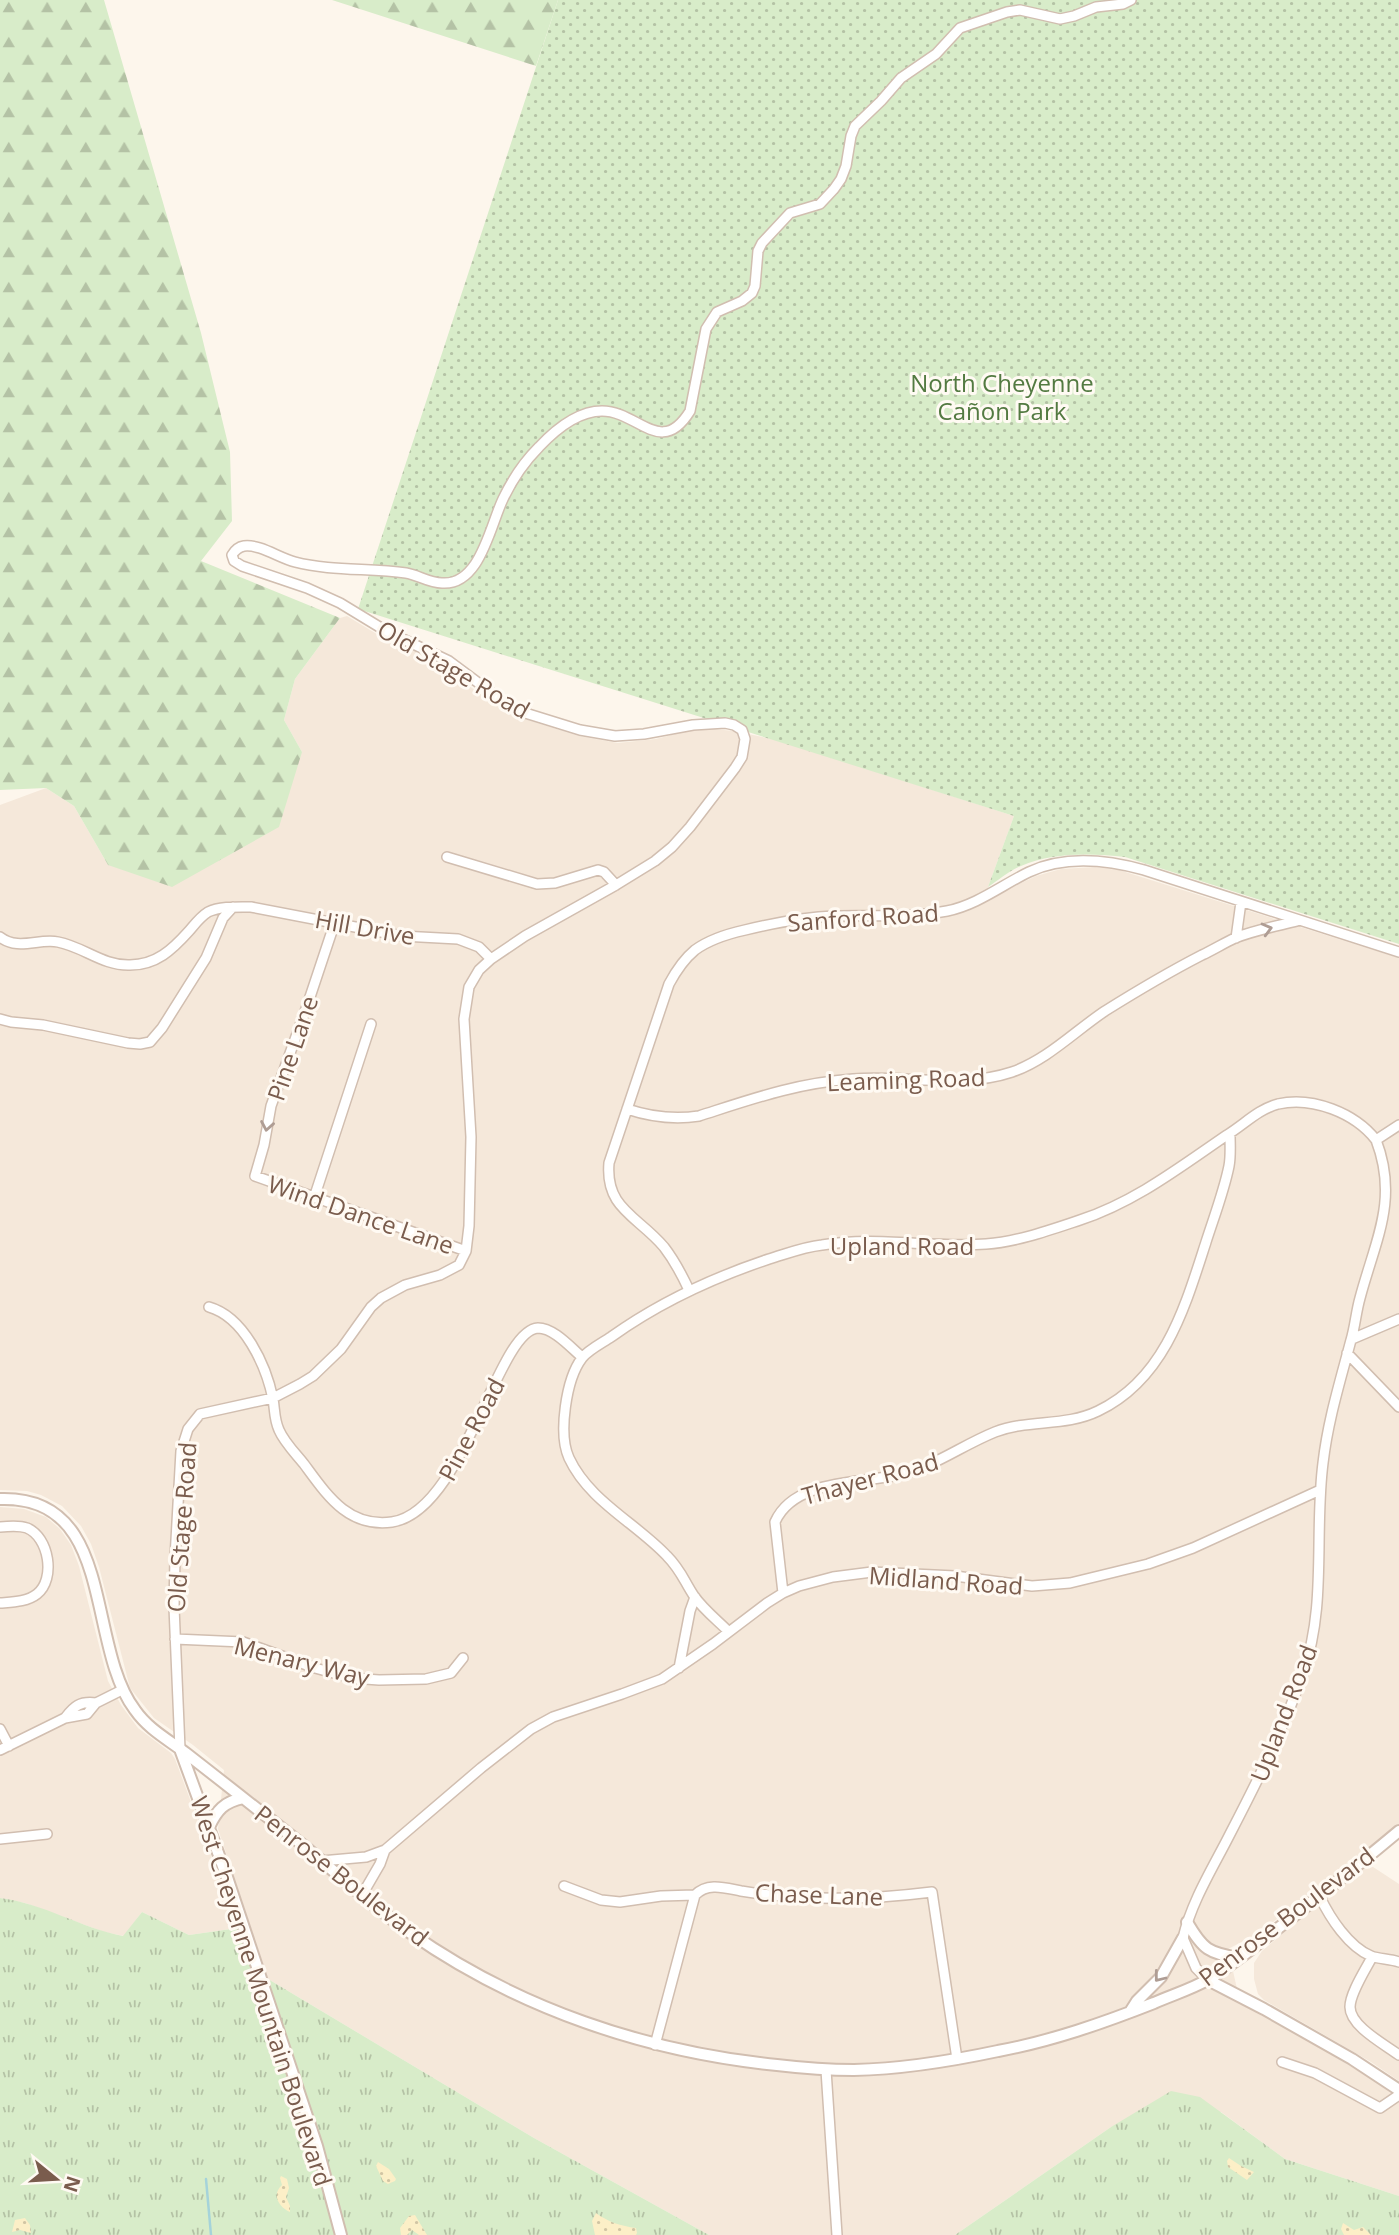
<svg xmlns="http://www.w3.org/2000/svg" width="1399" height="2235" font-family="'Open Sans',sans-serif">
<style>
.residential{fill:#f5e8da}
.grass{fill:url(#grass-tufts)}
.forest{fill:url(#forest-firs)}
.sand{fill:url(#sand-dots)}
.park{fill:url(#park-dots)}
.lines{fill:none;stroke-linecap:round;stroke-linejoin:round}
.stream{stroke:#a5d3da;stroke-width:2.5}
.minor-casing{stroke:#d1beb0;stroke-width:12}
.tertiary-casing{stroke:#d1beb0;stroke-width:14}
.minor{stroke:#fff;stroke-width:9}
.tertiary{stroke:#fff;stroke-width:10}
.oneway{stroke:#af9d94}
.labels{text-anchor:middle;dominant-baseline:central;stroke-width:6;stroke-linejoin:round;paint-order:stroke}
.park-label{font-size:24px;fill:#537a41;stroke:#fffaf3}
.street-label{font-size:24px;fill:#7a5c4d;stroke:#fffaf3}
</style>
<defs>
<pattern id="grass-tufts" width="24" height="20" patternUnits="userSpaceOnUse" patternTransform="scale(1.75)"><rect width="24" height="20" fill="#d8ecc9"/><path d="M3 7l-1-3M5 7V3M7 7l1-3M15 17l-1-3M17 17v-4M19 17l1-3" fill="none" stroke="#b4c2a5"/></pattern>
<pattern id="forest-firs" width="22" height="20" patternUnits="userSpaceOnUse" patternTransform="scale(1.75)"><rect width="22" height="20" fill="#d8ecc9"/><path d="M5 1l3.5 6h-7zM16 11l3.5 6h-7z" fill="#b4c2a5"/></pattern>
<pattern id="sand-dots" width="8" height="8" patternUnits="userSpaceOnUse" patternTransform="scale(1.75)"><rect width="8" height="8" fill="#fcefc7"/><path d="M2 2h.1M6 6h.1" fill="none" stroke="#d1c5a4" stroke-width="1.8" stroke-linecap="round"/></pattern>
<pattern id="park-dots" width="8" height="8" patternUnits="userSpaceOnUse" patternTransform="scale(1.75)"><rect width="8" height="8" fill="#d8ecc9"/><path d="M2 2h.1M6 6h.1" fill="none" stroke="#b4c2a5" stroke-width="1.8" stroke-linecap="round"/></pattern>
</defs>
<rect width="100%" height="100%" fill="#fdf6ec"/>
<path class="residential" d="M347 616 380 636 424 655 504 710 528 720 579 736 618 743 656 739 687 731 715 729 733 731 777 740 1014 816 988 887 990 898 1036 876 1061 869 1095 867 1119 870 1399 958V1824L1259 1933 1228 1949 1240 2002 1337 2058 1377 2082 1399 2100V2196L1285 2159 1221 2112 1111 2127 955 2235H709L534 2138 268 1979 218 1829 224 1770 193 1745 154 1718 130 1688 99 1567 91 1544 81 1526 62 1506 41 1495 27 1491 0 1490V805L46 788 74 806 108 865 302 752 284 720 295 679 340 618Z
M0 1507 24 1509 46 1517 60 1529 71 1545 79 1566 108 1681 121 1705 138 1728 171 1753 175 1759 238 1928 189 1935 142 1912 124 1936 104 1932 25 1903 0 1898Z
M1367 1863 1399 1884V2081L1371 2062 1264 2000 1258 1994 1254 1979V1963L1262 1951Z"/>
<path class="grass" d="M0 1898C43 1903 81 1928 123 1936L142 1912 189 1935 238 1928 254 1976 268 1979 534 2138 709 2235H0Z
M1171 2091 1200 2097 1285 2159 1399 2196V2235H955L1111 2127Z"/>
<path class="forest" d="M0 0H104L201 333 230 452 232 521 201 561 340 618 295 679 284 720 302 752 279 827 172 887 108 865 74 806 46 788 0 790Z
M332 0H558L536 66Z"/>
<path class="sand" d="M1229 2158 1241 2166 1254 2172 1247 2180 1228 2167 1227 2161Z
M378 2162 389 2169 396 2179 395 2181 388 2184 383 2181 376 2166Z
M281 2176 287 2179 289 2188 286 2197 290 2206V2212C279 2207 271 2195 282 2185L280 2178Z
M596 2213C608 2222 621 2226 636 2228L637 2233 636 2235H595L592 2221Z
M415 2215 427 2235H419L412 2230 407 2235H401L400 2228 409 2216Z
M25 2218 30 2225 31 2233 20 2230 12 2232 15 2220Z
M1343 2223 1354 2230 1363 2227 1371 2235H1376H1344L1341 2229Z"/>
<path class="park" d="M558 0H1399V944L1125 857C1092 853 1053 852 1021 866 1009 871 999 880 988 887L1014 816 358 609Z"/>
<g class="lines">
<path class="stream" d="M206 2179 211 2235"/>
<g class="minor-casing">
<path id="minor" d="M447 857 537 884 555 883 598 870 604 872 616 885
M335 922 307 1006 271 1106 264 1145 255 1176 466 1251
M0 937C18 951 39 938 58 942 84 947 103 966 130 965 156 965 172 950 189 931 195 924 200 917 208 912 220 906 238 907 251 907L402 936 458 939 479 947 491 959
M1236 938 1241 902
M0 1019 11 1022 43 1025 128 1043 140 1044 150 1042 162 1028 206 958 223 918 233 907
M627 1109C651 1117 673 1120 699 1116 752 1099 796 1083 853 1079 906 1075 961 1089 1012 1072 1047 1060 1075 1031 1105 1011 1137 991 1169 972 1202 955 1213 950 1224 943 1235 938 1255 930 1277 926 1297 921
M314 1198 371 1024
M689 1290C682 1275 674 1260 664 1247 638 1216 605 1209 609 1163L669 984C676 971 684 959 695 950 710 939 727 934 745 930 774 923 804 917 834 916 872 915 910 918 947 911 977 905 1002 885 1029 872 1065 855 1108 860 1144 870L1399 952
M209 1307C244 1317 266 1365 273 1399 275 1410 274 1419 279 1430 284 1442 296 1454 304 1464 327 1495 348 1528 392 1522 464 1511 497 1330 538 1328 554 1328 571 1348 582 1357
M1352 1339 1399 1319
M1347 1353 1399 1407
M0 1527C9 1526 19 1525 27 1528 49 1537 56 1579 37 1594 27 1602 12 1602 0 1603
M783 1593 775 1522C793 1481 855 1483 893 1476 934 1468 958 1447 995 1432 1029 1419 1065 1427 1098 1411 1165 1379 1185 1307 1206 1242 1214 1217 1224 1191 1229 1166 1231 1156 1230 1144 1230 1134
M728 1631C717 1620 703 1609 694 1596 684 1581 681 1570 667 1556 636 1523 589 1501 569 1458 558 1434 566 1379 582 1358 588 1350 602 1343 611 1337 660 1302 712 1278 769 1259 786 1254 803 1247 822 1245 876 1236 931 1248 986 1244 1017 1242 1050 1230 1080 1220 1135 1202 1180 1167 1227 1135 1245 1124 1257 1110 1278 1104 1312 1096 1355 1113 1376 1140
M175 1639 243 1642 315 1668 352 1678 379 1680 426 1679 451 1673 463 1658
M679 1668 690 1611 695 1597
M65 1718C74 1706 80 1701 96 1703
M0 1729 9 1746
M180 1749 174 1607 175 1558 181 1451 188 1429 200 1414 273 1398 300 1384 313 1376 341 1349 371 1307 381 1298 405 1285 440 1275 459 1265 466 1251 469 1226 471 1137 464 1019 469 987 479 970 491 959 525 936 616 885 655 861 672 847 690 827 735 768 742 757 745 739 742 730 734 725 725 723 693 725 644 734 615 736 580 730 522 712 504 702 449 661 386 631 340 603 307 588 242 566 234 561 232 555C235 550 238 547 244 546 260 544 279 558 295 562 330 571 369 568 406 573 418 575 429 583 442 583 480 586 490 526 503 499 512 480 524 462 539 447 555 430 578 411 602 411 638 411 661 458 690 411L706 329 717 312 742 301 752 293 755 286 758 251 762 243 790 213 820 204 834 189 841 179 846 166 851 136 855 126 881 101 901 78 936 54 960 28 1007 12 1020 10 1060 19 1074 16 1096 7 1123 4 1131 0
M0 1750 65 1718 87 1714 96 1703 122 1690
M0 1839 47 1834
M321 1861 366 1857 385 1850 481 1768 531 1729 553 1717 622 1694 662 1679 713 1644 767 1603 783 1593 799 1586 833 1577 872 1572 955 1576 1032 1586 1070 1583 1148 1564 1193 1548 1320 1490
M564 1886 601 1900 620 1902 661 1896 695 1895
M362 1895 380 1864 385 1850
M1320 1897C1330 1918 1349 1947 1371 1956 1378 1959 1391 1959 1399 1962
M1372 1957C1366 1969 1350 1993 1350 2007 1350 2026 1384 2044 1399 2055
M1208 1980 1196 1968 1183 1938C1192 1900 1214 1866 1231 1832 1258 1780 1284 1728 1303 1673 1327 1606 1314 1533 1323 1463 1328 1420 1340 1382 1351 1340 1355 1327 1356 1312 1360 1298 1375 1241 1399 1200 1376 1140L1399 1125
M655 2045 695 1895C708 1882 725 1888 741 1891 804 1901 868 1900 932 1892L957 2059
M1282 2062 1315 2073 1380 2108 1399 2095
M826 2070 837 2235"/>
</g>
<g class="tertiary-casing">
<path id="tertiary" d="M0 1499C117 1495 85 1644 135 1710 149 1730 169 1740 187 1754 228 1786 269 1818 309 1850 342 1878 374 1907 409 1932 517 2008 646 2052 777 2065 802 2068 828 2070 854 2070 903 2069 951 2061 998 2051 1052 2041 1103 2023 1154 2003 1172 1995 1192 1989 1209 1979 1231 1966 1251 1949 1272 1933 1315 1900 1357 1866 1399 1831
M180 1749 228 1880 317 2146 341 2235
M209 1827C217 1810 224 1802 243 1798
M1187 1922C1203 1950 1209 1953 1239 1958
M1208 1980 1264 2009 1352 2059 1399 2090
M1130 2012 1137 2001 1161 1977 1183 1938"/>
</g>
<use href="#minor" class="minor"/>
<use href="#tertiary" class="tertiary"/>
</g>
<defs><path id="oneway-chevron" d="M-2-3.5L2.5 0L-2 3.5" fill="none" stroke-width="1.6" stroke-linecap="round" stroke-linejoin="round" transform="scale(1.75)"/></defs>
<g class="oneway">
<use href="#oneway-chevron" transform="translate(1267 929) rotate(-15)"/>
<use href="#oneway-chevron" transform="translate(267 1126) rotate(100)"/>
<use href="#oneway-chevron" transform="translate(1159 1977) rotate(128)"/>
</g>
<g class="labels">
<g class="park-label">
<text x="1002" y="382">North Cheyenne<tspan x="1002" dy="28">Cañon Park</tspan></text>
</g>
<g class="street-label">
<text transform="translate(454 669) rotate(30)">Old Stage Road</text>
<text transform="translate(863 917) rotate(-4)">Sanford Road</text>
<text transform="translate(365 927) rotate(10)">Hill Drive</text>
<text transform="translate(292 1048) rotate(-71)">Pine Lane</text>
<text transform="translate(906 1079) rotate(-2)">Leaming Road</text>
<text transform="translate(361 1214) rotate(19)">Wind Dance Lane</text>
<text x="902" y="1245">Upland Road</text>
<text transform="translate(471 1429) rotate(-62)">Pine Road</text>
<text transform="translate(870 1478) rotate(-15)">Thayer Road</text>
<text transform="translate(181 1527) rotate(-86)">Old Stage Road</text>
<text transform="translate(946 1580) rotate(4)">Midland Road</text>
<text transform="translate(302 1661) rotate(14)">Menary Way</text>
<text transform="translate(1283 1713) rotate(-69)">Upland Road</text>
<text transform="translate(342 1875) rotate(38)">Penrose Boulevard</text>
<text transform="translate(819 1894) rotate(2)">Chase Lane</text>
<text transform="translate(1286 1916) rotate(-37)">Penrose Boulevard</text>
<text transform="translate(262 1991) rotate(72)">West Cheyenne Mountain Boulevard</text>
</g>
</g>
<g transform="translate(56 2179) rotate(108)" stroke="#fffaf3" stroke-width="5" paint-order="stroke">
<path d="M0-5L12 26L0 18L-12 26Z" fill="#7a5c4d"/>
<text y="-10" font-size="19" font-weight="bold" text-anchor="middle" fill="#7a5c4d">N</text>
</g>
</svg>
